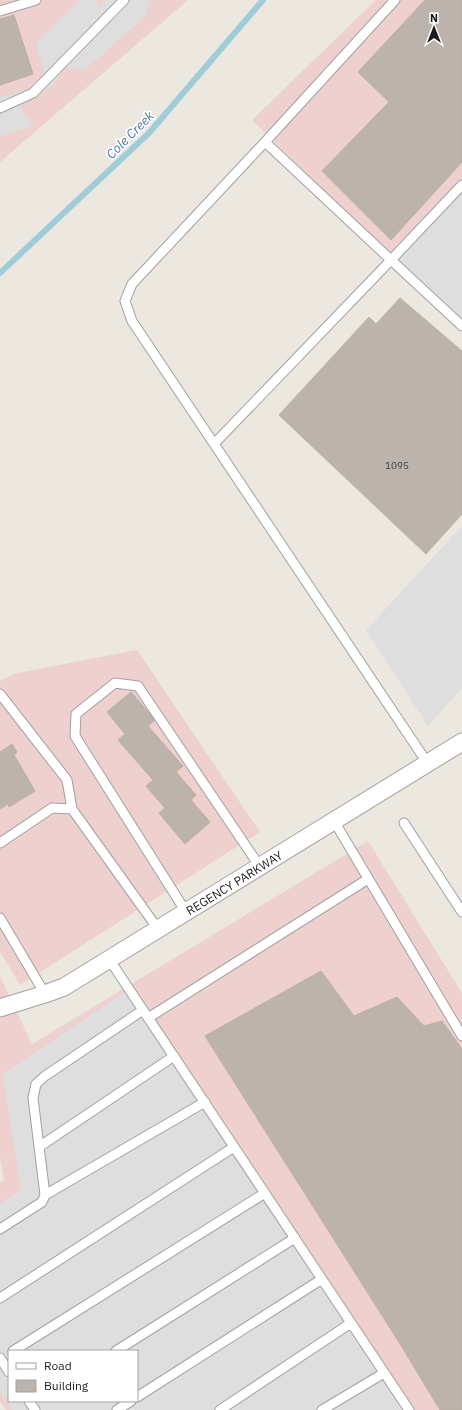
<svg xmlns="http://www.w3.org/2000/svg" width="462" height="1410" font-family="'IBM Plex Sans',sans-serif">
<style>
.commercial{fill:#eed0ce;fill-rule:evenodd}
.parking{fill:#dedede;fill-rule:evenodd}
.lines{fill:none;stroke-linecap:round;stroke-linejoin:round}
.stream{stroke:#a0ccda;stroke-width:6}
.building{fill:#bcb4ac;stroke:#bdafa2}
.service-casing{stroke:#a1a1a1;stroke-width:11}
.minor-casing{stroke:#a1a1a1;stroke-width:19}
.service{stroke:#fff;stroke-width:9}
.minor{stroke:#fff;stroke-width:17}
.labels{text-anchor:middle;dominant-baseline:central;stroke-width:3.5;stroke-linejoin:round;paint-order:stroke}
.number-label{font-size:10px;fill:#42403e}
.street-label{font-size:12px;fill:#1a1a1a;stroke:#fff}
.water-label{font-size:13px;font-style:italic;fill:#4977a7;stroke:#fff}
</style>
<rect width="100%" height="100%" fill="#ece8e0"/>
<path class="commercial" d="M0 0H188L0 162Z
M376 0H462V179L391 255 252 120Z
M137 650 260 832 20 985 0 952V681L17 673Z
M368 841 462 993V1410H6L0 1401V1182L4 1180 0 1157V976L32 1044ZM9 1351H137V1401H9Z"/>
<path class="parking" d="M80 0H96L99 7 106 0H144L150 3 146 15 85 70 65 67 51 87 20 106 33 126 0 136V98L29 88 45 75 36 43Z
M462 179V321L391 255Z
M462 526V688L428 726 366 630Z
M129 989 409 1410H12L0 1392V1204L21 1190 3 1074ZM9 1351H137V1401H9Z"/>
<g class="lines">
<path class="stream" d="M0 273 149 133 263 0"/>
</g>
<path class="building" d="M425 0H462V162L391 240 322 171 389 102 358 72Z
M14 15 33 74 0 85V19Z
M400 298 462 351V514L426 554 279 415 369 317 376 324Z
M131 692 155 720 148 726 183 766 176 772 196 795 191 800 210 822 185 844 159 813 165 808 146 786 153 780 118 740 125 734 107 712Z
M12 744 17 752 14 755 35 791 9 807 8 804 0 809V752Z
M321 971 354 1016 397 997 424 1026 442 1021 462 1049V1343L446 1321 402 1347 205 1036Z
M446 1321 462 1343V1410H440L402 1347Z"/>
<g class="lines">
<g class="service-casing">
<path id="service" d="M0 11 36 0
M0 108 33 93 124 0
M265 142 395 0
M462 185 391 260 462 326
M214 444 391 260 265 142 132 284 125 301 132 321 428 764
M0 694 67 780 72 809
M334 821 462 1036
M404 823 462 912
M0 843 52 808 72 809 158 929
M186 912 75 736 76 714 115 683 138 686 260 867
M0 918 45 994
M109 959 409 1410
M148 1018 368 879
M39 1147 174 1056
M45 1195 205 1102
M0 1229 42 1202 45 1195 33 1098 36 1084 45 1076 143 1010
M0 1298 234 1147
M13 1351 265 1193
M116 1351 295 1238
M0 1358 9 1372
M137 1397 322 1279
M29 1401 35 1410
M117 1410 131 1401
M220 1410 351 1323
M322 1410 384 1373"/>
</g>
<g class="minor-casing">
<g id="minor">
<path id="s1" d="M0 1008 45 994 64 987 462 742"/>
</g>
</g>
<use href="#service" class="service"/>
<use href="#minor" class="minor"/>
</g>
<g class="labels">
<g class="number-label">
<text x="397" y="465">1095</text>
</g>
<g class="street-label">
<text stroke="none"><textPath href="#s1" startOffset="267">REGENCY PARKWAY</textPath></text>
</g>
<g class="water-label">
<text transform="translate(130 135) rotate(-45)">Cole Creek</text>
</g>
</g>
<rect x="8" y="1350" width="130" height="52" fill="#ffffff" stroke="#a3a3a3"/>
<rect x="16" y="1363" width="20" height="6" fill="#ffffff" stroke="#a3a3a3"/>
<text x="44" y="1370" font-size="12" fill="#1a1a1a">Road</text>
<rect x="16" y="1380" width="20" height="12" fill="#bcb4ac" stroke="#a3a3a3"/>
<text x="44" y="1390" font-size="12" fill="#1a1a1a">Building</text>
<g transform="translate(434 28)" stroke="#ffffff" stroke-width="3" paint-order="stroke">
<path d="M0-3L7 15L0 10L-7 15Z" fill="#1a1a1a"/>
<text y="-6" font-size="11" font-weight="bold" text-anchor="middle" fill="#1a1a1a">N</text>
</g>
</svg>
